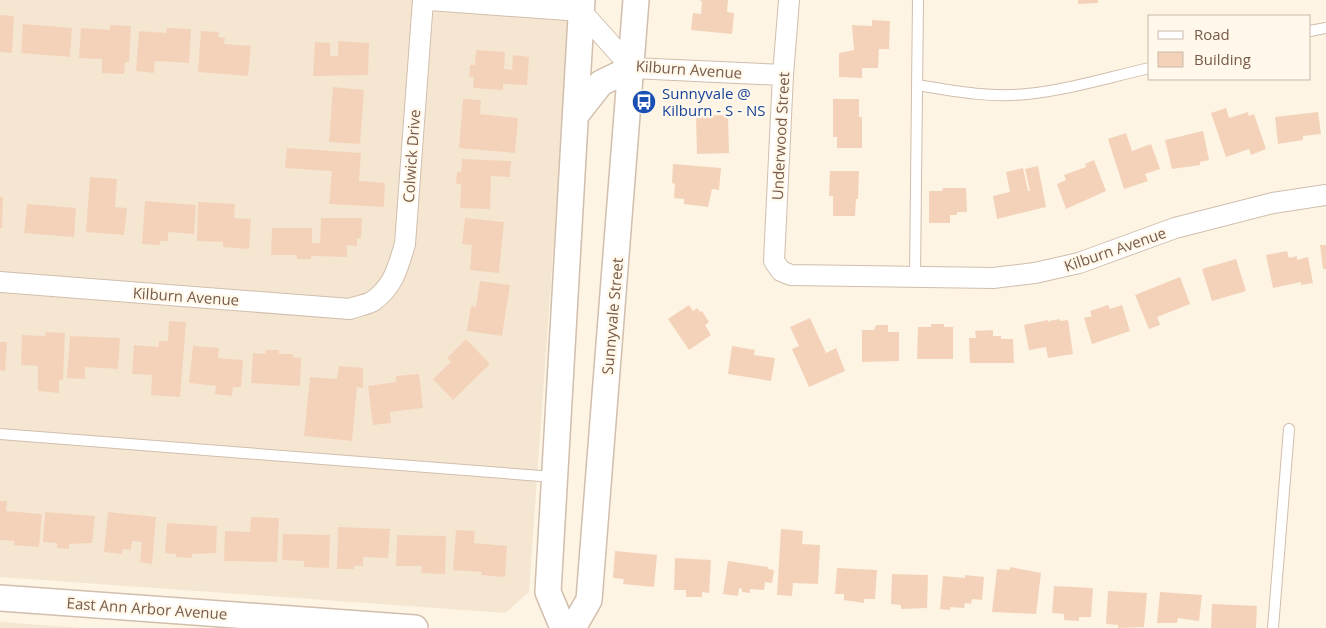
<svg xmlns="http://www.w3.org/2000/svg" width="1326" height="628" font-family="'Open Sans',sans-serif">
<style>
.residential{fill:#f5e6d2}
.building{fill:#f4d2ba}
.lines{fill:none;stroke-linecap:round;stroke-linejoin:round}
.service-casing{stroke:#d1beac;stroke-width:12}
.minor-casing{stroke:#d1beac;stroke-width:22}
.tertiary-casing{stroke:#d1beac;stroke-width:28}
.service{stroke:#fff;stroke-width:10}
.minor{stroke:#fff;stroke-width:20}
.tertiary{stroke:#fff;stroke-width:25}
.labels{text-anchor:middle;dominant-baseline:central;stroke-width:4.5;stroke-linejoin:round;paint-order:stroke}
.street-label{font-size:15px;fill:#775a48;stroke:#fff8eb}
.transit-label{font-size:15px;fill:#164399;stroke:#fff8eb;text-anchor:start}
</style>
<rect width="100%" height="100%" fill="#fdf4e4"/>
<path class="residential" d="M0 0H571L529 592 505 613 0 577Z
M0 622 82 628H0Z"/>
<path class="building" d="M700 0H728L727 12 734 13 732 34 691 30 693 13 701 14 702 2Z
M1078 0H1098V3L1078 4Z
M0 15 14 16 12 53 0 52Z
M872 20 890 21 889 49H879L878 68H862V78L839 77V53L854 50 852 25 872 26Z
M23 24 72 28 70 57 21 53Z
M110 25 131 26 129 62H125L124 74 102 73V59L79 58 81 28 110 30Z
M167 28 191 29 189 63 155 61 154 73 136 71 139 31 166 33Z
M201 31 219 32 218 37 225 38 224 44 251 46 248 76 198 72Z
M338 41 369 43 368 75 313 76 315 42 330 43V56H338Z
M476 50 505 52 504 69 512 70 513 55 529 57 527 85 503 84V90L473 88 474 77H469L470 65H475Z
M333 87 364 90 360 144 329 142Z
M463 99 481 100 480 114 518 118 515 153 459 148Z
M833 99H859V117H862V148H837V137H833Z
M1226 108 1229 118 1248 112 1249 116 1254 114 1266 149 1251 155 1249 149 1226 157 1211 113Z
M1318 112 1321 134 1303 136V140L1278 144 1275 117Z
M728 115 729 153 697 154 696 116Z
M1203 131 1209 160 1200 162V165L1172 169 1165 140Z
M1126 133 1132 151 1151 144 1160 169 1145 174 1148 181 1124 189 1108 139Z
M287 148 361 153 359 181 385 183 384 207 329 204 332 171 285 168Z
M462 159 511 161 510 177 491 176 490 209 460 208 461 184H456L457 172H461Z
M1094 160 1106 191 1066 209 1057 184 1066 180 1064 175 1086 167 1085 164Z
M673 164 721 168 719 190 712 189 708 207 684 204V199L674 198 675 184 672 183Z
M1038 166 1046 207 997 219 993 196 1010 192 1006 172 1023 168 1028 191H1030L1025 169Z
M830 171H859L858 199H856L855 216H833V196H829Z
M90 177 117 179 115 207 127 208 124 235 86 232Z
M943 188H966L967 212H957V215H950V223H929V191H942Z
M0 197H3L2 228H0Z
M145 201 196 205 194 234 168 232V241H160V245L142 244Z
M198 202 235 204 234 218 251 219 249 249 223 247V242L197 241Z
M27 204 76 208 74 237 24 233Z
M321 218H362L361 239 357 238V246L347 245V257L311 256V259H297V255H271L272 228H312V243H320Z
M465 218 504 222 499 273 470 270 472 245 462 244Z
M1320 245H1326V269H1323Z
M1287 251 1289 258 1297 256V260L1308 257 1313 283 1301 285V282L1273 288 1266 255Z
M1236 259 1246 291 1212 301 1202 269Z
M1180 277 1190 304 1157 317 1160 325 1149 329 1135 295Z
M480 281 510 285 502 336 467 331 471 306 476 307Z
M689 305 693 311 697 308 700 312 702 311 709 322 705 325 711 335 689 350 668 319Z
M1108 305 1110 309 1122 305 1130 331 1092 344 1084 318 1092 316 1090 311Z
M810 318 826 353 836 348 845 371 809 387 792 349 799 346 790 327Z
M1060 319V321L1068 320 1073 354 1048 358 1046 347 1029 350 1024 325 1048 320V323L1049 321Z
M169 321 186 322 180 397 151 395 152 375 132 374 134 345 158 347 159 341H168Z
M931 324H944V327H953V359H917L918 327H931Z
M876 325H888V332H899V361L862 362V330H874Z
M993 330V336H1001V339H1013L1014 363H970L969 338H976L975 331Z
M46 332 65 333 63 380H59V393L38 391V366L21 365 22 335 45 336Z
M70 336 120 338 118 369 85 367V379L67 378Z
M466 339 490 364 453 400 433 379 451 362 447 358Z
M0 342H7L5 371 0 370Z
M193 346 219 348 218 358 243 360 241 387H233L232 396 215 394 216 386 189 383Z
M732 346 755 350 754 355 775 358 771 381 728 374Z
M266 350H279V354H293V357L301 358 300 386 251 383 253 353 265 354Z
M339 366 363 368V388L357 387 352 441 304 436 310 377 337 379Z
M419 374 423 408 390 412 391 423 373 425 368 386 396 382V376Z
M0 501H7L6 511 42 514 39 547 14 545V541L0 540Z
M45 512 95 516 92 543 69 544V549L57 548V543L43 542Z
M108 512 156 517 152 564 140 562 142 542 132 541 131 550 123 549 122 554 104 552Z
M251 517 279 518 277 562 224 561 225 531 250 532Z
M167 523 217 526 216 553 192 554V558L176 557V554L165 553Z
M338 527 390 529 388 558 363 557V566H354V569H337Z
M781 529 803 531 802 544 820 545 818 584 793 583 792 596 777 595Z
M456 530 475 531 474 543 507 546 505 577 481 575 482 572 453 570Z
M283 534 330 535 329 568 304 567V561L282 560Z
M397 535 446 536 445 574 421 573 422 566H396Z
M615 551 657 555 654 587 623 584 624 579 613 578Z
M675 558 711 560 709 593 702 592V597H686V590H674Z
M728 561 768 567V569L774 570 772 583 765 582 764 590 750 589V593L742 592V589L739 588 738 596 723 594Z
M1010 567 1041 573 1036 614 992 612 997 569 1010 570Z
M837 568 877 570 875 599H864V603L844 600V594H835Z
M892 574 928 575 927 608 901 609V605L891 604Z
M965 575 984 577 982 600 972 599 971 604 965 603 964 608 950 607V610L940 609 943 576 965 578Z
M1054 586 1093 588 1091 617H1079V621L1064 620V614L1052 613Z
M1108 591 1147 593 1144 627 1118 628V625L1106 624Z
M1160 592 1202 595 1199 621 1178 618 1177 623H1157Z
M1212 604 1257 606 1256 628H1211Z"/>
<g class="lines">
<g class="service-casing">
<path id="service" d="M1310 31 1326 28
M917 85C953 91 990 98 1027 94 1068 90 1109 77 1150 68
M915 276 918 0
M0 434 554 477
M1273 628 1289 429"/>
</g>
<g class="minor-casing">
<path id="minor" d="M429 0 581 11 632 68 783 75
M789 0 783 75 774 261 781 271 791 275 993 278 1035 273 1079 263 1175 228 1273 203 1326 195
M0 282 350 309C357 306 367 305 373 301 394 286 398 267 405 244L423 0"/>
</g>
<g class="tertiary-casing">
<path id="tertiary" d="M576 115 601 83 632 68
M0 598 415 628
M563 628 548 592 582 0
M573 628 589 600 636 0"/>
</g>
<use href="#service" class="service"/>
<use href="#minor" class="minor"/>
<use href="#tertiary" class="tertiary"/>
</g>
<defs>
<g id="bus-disc" transform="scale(1.25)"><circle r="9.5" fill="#1a4fb4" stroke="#fff8eb"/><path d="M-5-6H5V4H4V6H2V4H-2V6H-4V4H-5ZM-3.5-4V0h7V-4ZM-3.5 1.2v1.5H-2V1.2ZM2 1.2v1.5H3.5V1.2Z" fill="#fff"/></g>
</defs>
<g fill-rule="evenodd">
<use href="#bus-disc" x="644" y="102"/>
</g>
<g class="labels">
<g class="street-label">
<text transform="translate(689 69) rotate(4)">Kilburn Avenue</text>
<text transform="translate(780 136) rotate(-87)">Underwood Street</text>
<text transform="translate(411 156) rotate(-86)">Colwick Drive</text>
<text transform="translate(1115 249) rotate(-19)">Kilburn Avenue</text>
<text transform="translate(186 296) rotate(4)">Kilburn Avenue</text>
<text transform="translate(612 316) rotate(-85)">Sunnyvale Street</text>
<text transform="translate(147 608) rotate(4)">East Ann Arbor Avenue</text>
</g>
<g class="transit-label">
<text x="662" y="93">Sunnyvale @<tspan x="662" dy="17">Kilburn - S - NS</tspan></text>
</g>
</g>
<rect x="1148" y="15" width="162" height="65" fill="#fff8eb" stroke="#c9b9aa"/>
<rect x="1158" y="31" width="25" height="8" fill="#ffffff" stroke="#c9b9aa"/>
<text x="1194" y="40" font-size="15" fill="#775a48">Road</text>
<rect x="1158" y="52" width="25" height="15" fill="#f4d2ba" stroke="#c9b9aa"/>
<text x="1194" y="65" font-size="15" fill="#775a48">Building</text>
</svg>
